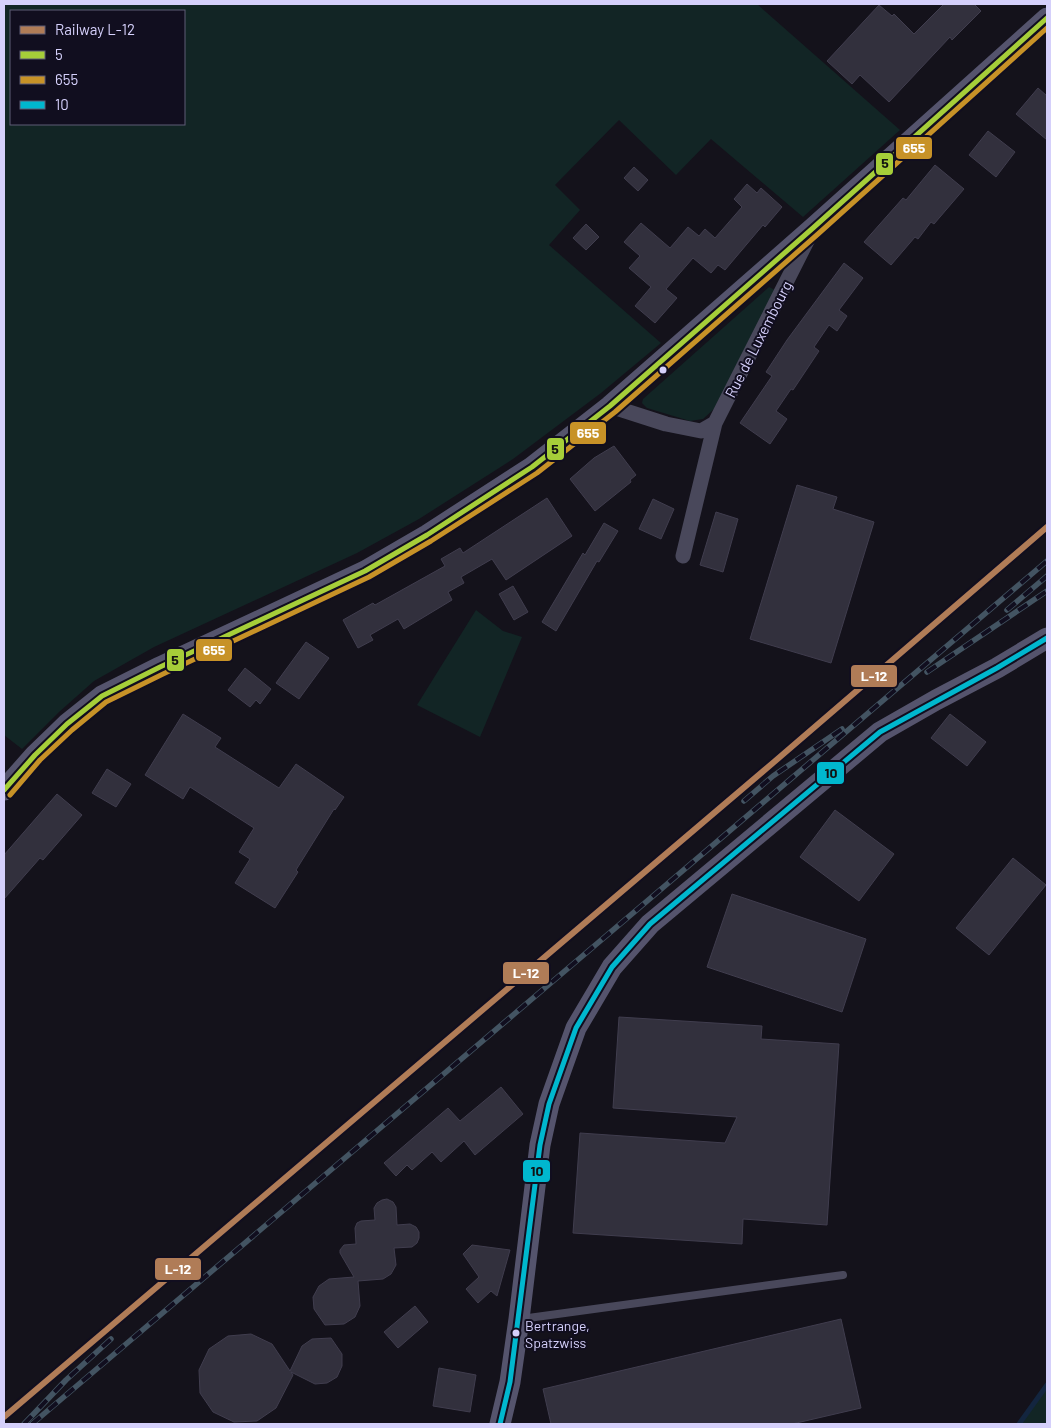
<svg xmlns="http://www.w3.org/2000/svg" width="1051" height="1428" font-family="Barlow,sans-serif">
<style>
.green{fill:#122525;fill-rule:evenodd}
.lines{fill:none;stroke-linecap:round;stroke-linejoin:round}
.stream{stroke:#13253f;stroke-width:5}
.building{fill:#32303d;stroke:#403d4e}
.lane{stroke:#49485b;stroke-width:8}
.street{stroke:#49485b;stroke-width:15}
.secondary{stroke:#55546d;stroke-width:21}
.rail-casing{stroke:#435462;stroke-width:5.5}
.rail{stroke:#110e1f;stroke-width:4;stroke-dasharray:11;stroke-linecap:butt}
.bus-1-casing{stroke:#110e1f;stroke-width:9}
.bus-2-casing{stroke:#110e1f;stroke-width:9}
.bus-3-casing{stroke:#110e1f;stroke-width:9}
.bus-1{stroke:#a6ce39;stroke-width:5}
.bus-2{stroke:#c79227;stroke-width:5}
.bus-3{stroke:#00b7ce;stroke-width:5}
.rail-1-casing{stroke:#110e1f;stroke-width:10}
.rail-1{stroke:#b07c57;stroke-width:6}
.bus-dot{fill:#d5d0fb;stroke:#110e1f;stroke-width:2}
.labels{text-anchor:middle;dominant-baseline:central;stroke-width:4;stroke-linejoin:round;paint-order:stroke}
.bus-label{font-size:14px;fill:#d5d0fb;stroke:#110e1f;text-anchor:start}
.street-label{font-size:15px;fill:#d5d0fb;stroke:#110e1f}
.line-badge{stroke:#110e1f;stroke-width:2}
.badge-label{font-size:14px;text-anchor:middle;font-weight:bold;fill:#fff}
.pale-badge-label{font-size:14px;text-anchor:middle;font-weight:bold;fill:#111}
</style>
<rect width="100%" height="100%" fill="#14121b"/>
<path class="green" d="M4 4H757L900 130 803 217 711 139 676 175 619 120 555 185 580 210 549 245 661 343 601 393 513 459 419 519 357 553 154 647 94 681 59 712 22 749 4 735ZM11 11H184V124H11Z
M769 287 775 290 714 409 703 419 690 421 647 408 642 403 643 399Z
M476 610 503 631 522 637 480 737 417 705Z
M1047 1388V1424H1021Z"/>
<g class="lines">
<path class="stream" d="M1019 1424 1047 1385"/>
</g>
<path class="building" d="M944 4H974L981 11 952 40 950 37 889 102 860 75 852 84 827 61 879 5 892 16 894 14 914 34Z
M1038 88 1047 96V140L1016 114Z
M988 131 1015 152 996 177 969 155Z
M935 165 964 189 934 224 931 222 918 239 915 237 891 265 864 242 903 198 906 200Z
M634 167 648 180 638 191 624 178Z
M747 184 757 193 761 188 782 207 765 227 763 225 725 270 718 265 711 273 693 258 666 289 677 298 655 323 635 306 651 287 629 268 640 256 624 242 641 223 670 248 688 227 699 236 705 229 715 238 742 207 734 199Z
M586 224 599 237 586 250 573 238Z
M844 263 863 278 839 310 847 316 837 331 829 325 814 347 819 351 793 390 791 389 776 411 787 419 770 444 740 423 772 376 766 372 787 340Z
M614 446 636 475 630 480 631 482 595 511 570 479 594 458Z
M797 485 837 497 833 509 874 522 831 663 750 639Z
M547 498 572 536 506 580 492 559 461 577 464 583 448 592 452 600 404 629 398 619 370 635 373 640 358 648 343 620 373 603 375 605 445 566 441 559 460 548 463 553Z
M653 499 674 509 661 539 639 529Z
M716 512 738 519 723 572 700 565Z
M604 523 618 531 599 562 597 561 556 631 542 622 583 553 585 555Z
M513 586 528 612 514 620 499 594Z
M306 642 329 658 299 699 276 683Z
M245 668 271 689 260 704 256 700 250 707 228 690Z
M183 714 221 738 215 747 279 788 296 764 344 797 335 810 334 809 296 870 298 872 275 908 235 883 250 859 239 852 254 828 190 787 183 799 145 775Z
M950 714 986 742 967 766 931 738Z
M107 769 131 784 116 807 92 793Z
M57 794 82 815 43 860 40 858 4 899V855Z
M835 810 894 854 859 901 800 857Z
M1013 858 1046 885 989 955 956 928Z
M732 894 866 939 842 1012 707 967Z
M619 1017 762 1026 761 1039 839 1044 827 1225 743 1219 742 1244 573 1233 580 1133 725 1143 737 1117 613 1108Z
M501 1087 523 1114 475 1155 464 1141 441 1162 432 1152 412 1170 407 1165 396 1176 384 1163 448 1108 460 1121Z
M387 1199 393 1202 396 1207 397 1225 410 1224 416 1227 419 1232V1238L417 1243 412 1247 394 1248 396 1265 391 1274 383 1279 358 1281 360 1306 355 1317 344 1324 325 1325 314 1309 313 1297 319 1286 329 1279 354 1277 340 1253V1250L344 1245 356 1244 355 1228 357 1223 361 1221 375 1220 374 1208 377 1203 382 1200Z
M472 1245 510 1250 497 1296 491 1291 478 1303 466 1289 479 1277 463 1254Z
M415 1306 428 1322 398 1348 384 1332Z
M841 1319 861 1408 792 1424H551L543 1389Z
M251 1334 272 1344 290 1371 302 1346 312 1339 331 1338 342 1354V1366L337 1377 327 1383 315 1384 291 1372 293 1375 276 1408 257 1421 234 1422 213 1412 200 1393 199 1370 209 1349 228 1336Z
M439 1368 476 1375 470 1412 433 1406Z"/>
<g class="lines">
<path class="lane" d="M521 1319 843 1275"/>
<path class="street" d="M610 406 666 424 701 431 715 423 810 235
M683 556 715 423"/>
<path class="secondary" d="M4 790 35 755 67 724 102 696 160 667 365 571 427 535 532 467 610 406 813 228 1047 18
M500 1424 510 1382 519 1319 540 1145 549 1104 576 1028 612 967 650 924 880 732 936 700 997 668 1047 638"/>
<g class="rail-casing">
<path id="rail" d="M1007 610 1047 576
M927 672 1047 591
M744 801 773 776 842 729
M24 1424 66 1380 111 1339
M32 1424 1047 561"/>
</g>
<use href="#rail" class="rail"/>
<g class="bus-1-casing">
<path id="bus-1" d="M4 790 35 755 67 724 102 696 160 667 365 571 427 535 532 467 610 406 813 228 1047 18"/>
</g>
<g class="bus-2-casing">
<path id="bus-2" d="M10 795 40 760 72 730 106 702 163 674 369 577 431 541 537 473 615 412 818 234 1047 28"/>
</g>
<g class="bus-3-casing">
<path id="bus-3" d="M500 1424 510 1382 540 1145 549 1104 576 1028 612 967 650 924 880 732 997 668 1047 638"/>
</g>
<use href="#bus-1" class="bus-1"/>
<use href="#bus-2" class="bus-2"/>
<use href="#bus-3" class="bus-3"/>
<g class="rail-1-casing">
<path id="rail-1" d="M4 1417 774 762 1047 527"/>
</g>
<use href="#rail-1" class="rail-1"/>
</g>
<g class="bus-dot">
<circle cx="663" cy="370" r="4.5"/>
<circle cx="516" cy="1333" r="4.5"/>
</g>
<g class="labels">
<g class="bus-label">
<text x="525" y="1325">Bertrange,<tspan x="525" dy="17">Spatzwiss</tspan></text>
</g>
<g class="street-label">
<text transform="translate(758 339) rotate(-63)">Rue de Luxembourg</text>
</g>
</g>
<g class="line-badge">
<rect x="895" y="136" width="38" height="24" rx="5" fill="#c79227"/>
<rect x="875" y="152" width="19" height="24" rx="5" fill="#a6ce39"/>
<rect x="569" y="421" width="38" height="24" rx="5" fill="#c79227"/>
<rect x="546" y="437" width="19" height="24" rx="5" fill="#a6ce39"/>
<rect x="195" y="638" width="38" height="24" rx="5" fill="#c79227"/>
<rect x="166" y="648" width="19" height="24" rx="5" fill="#a6ce39"/>
<rect x="850" y="664" width="48" height="24" rx="5" fill="#b07c57"/>
<rect x="816" y="761" width="29" height="24" rx="5" fill="#00b7ce"/>
<rect x="502" y="961" width="48" height="24" rx="5" fill="#b07c57"/>
<rect x="522" y="1159" width="29" height="24" rx="5" fill="#00b7ce"/>
<rect x="154" y="1257" width="48" height="24" rx="5" fill="#b07c57"/>
</g>
<g class="badge-label">
<text x="914" y="153">655</text>
<text x="588" y="438">655</text>
<text x="214" y="655">655</text>
<text x="874" y="681">L-12</text>
<text x="526" y="978">L-12</text>
<text x="178" y="1274">L-12</text>
</g>
<g class="pale-badge-label">
<text x="885" y="168">5</text>
<text x="555" y="454">5</text>
<text x="175" y="665">5</text>
<text x="831" y="778">10</text>
<text x="537" y="1176">10</text>
</g>
<rect width="1051" height="1428" fill="none" stroke="#d5d0fb" stroke-width="10"/>
<rect x="10" y="10" width="175" height="115" fill="#110e1f" stroke="#5f5c77"/>
<rect x="20" y="26" width="25" height="8" fill="#b07c57" stroke="#5f5c77"/>
<text x="55" y="35" font-size="15" fill="#d5d0fb">Railway L-12</text>
<rect x="20" y="51" width="25" height="8" fill="#a6ce39" stroke="#5f5c77"/>
<text x="55" y="60" font-size="15" fill="#d5d0fb">5</text>
<rect x="20" y="76" width="25" height="8" fill="#c79227" stroke="#5f5c77"/>
<text x="55" y="85" font-size="15" fill="#d5d0fb">655</text>
<rect x="20" y="101" width="25" height="8" fill="#00b7ce" stroke="#5f5c77"/>
<text x="55" y="110" font-size="15" fill="#d5d0fb">10</text>
</svg>
